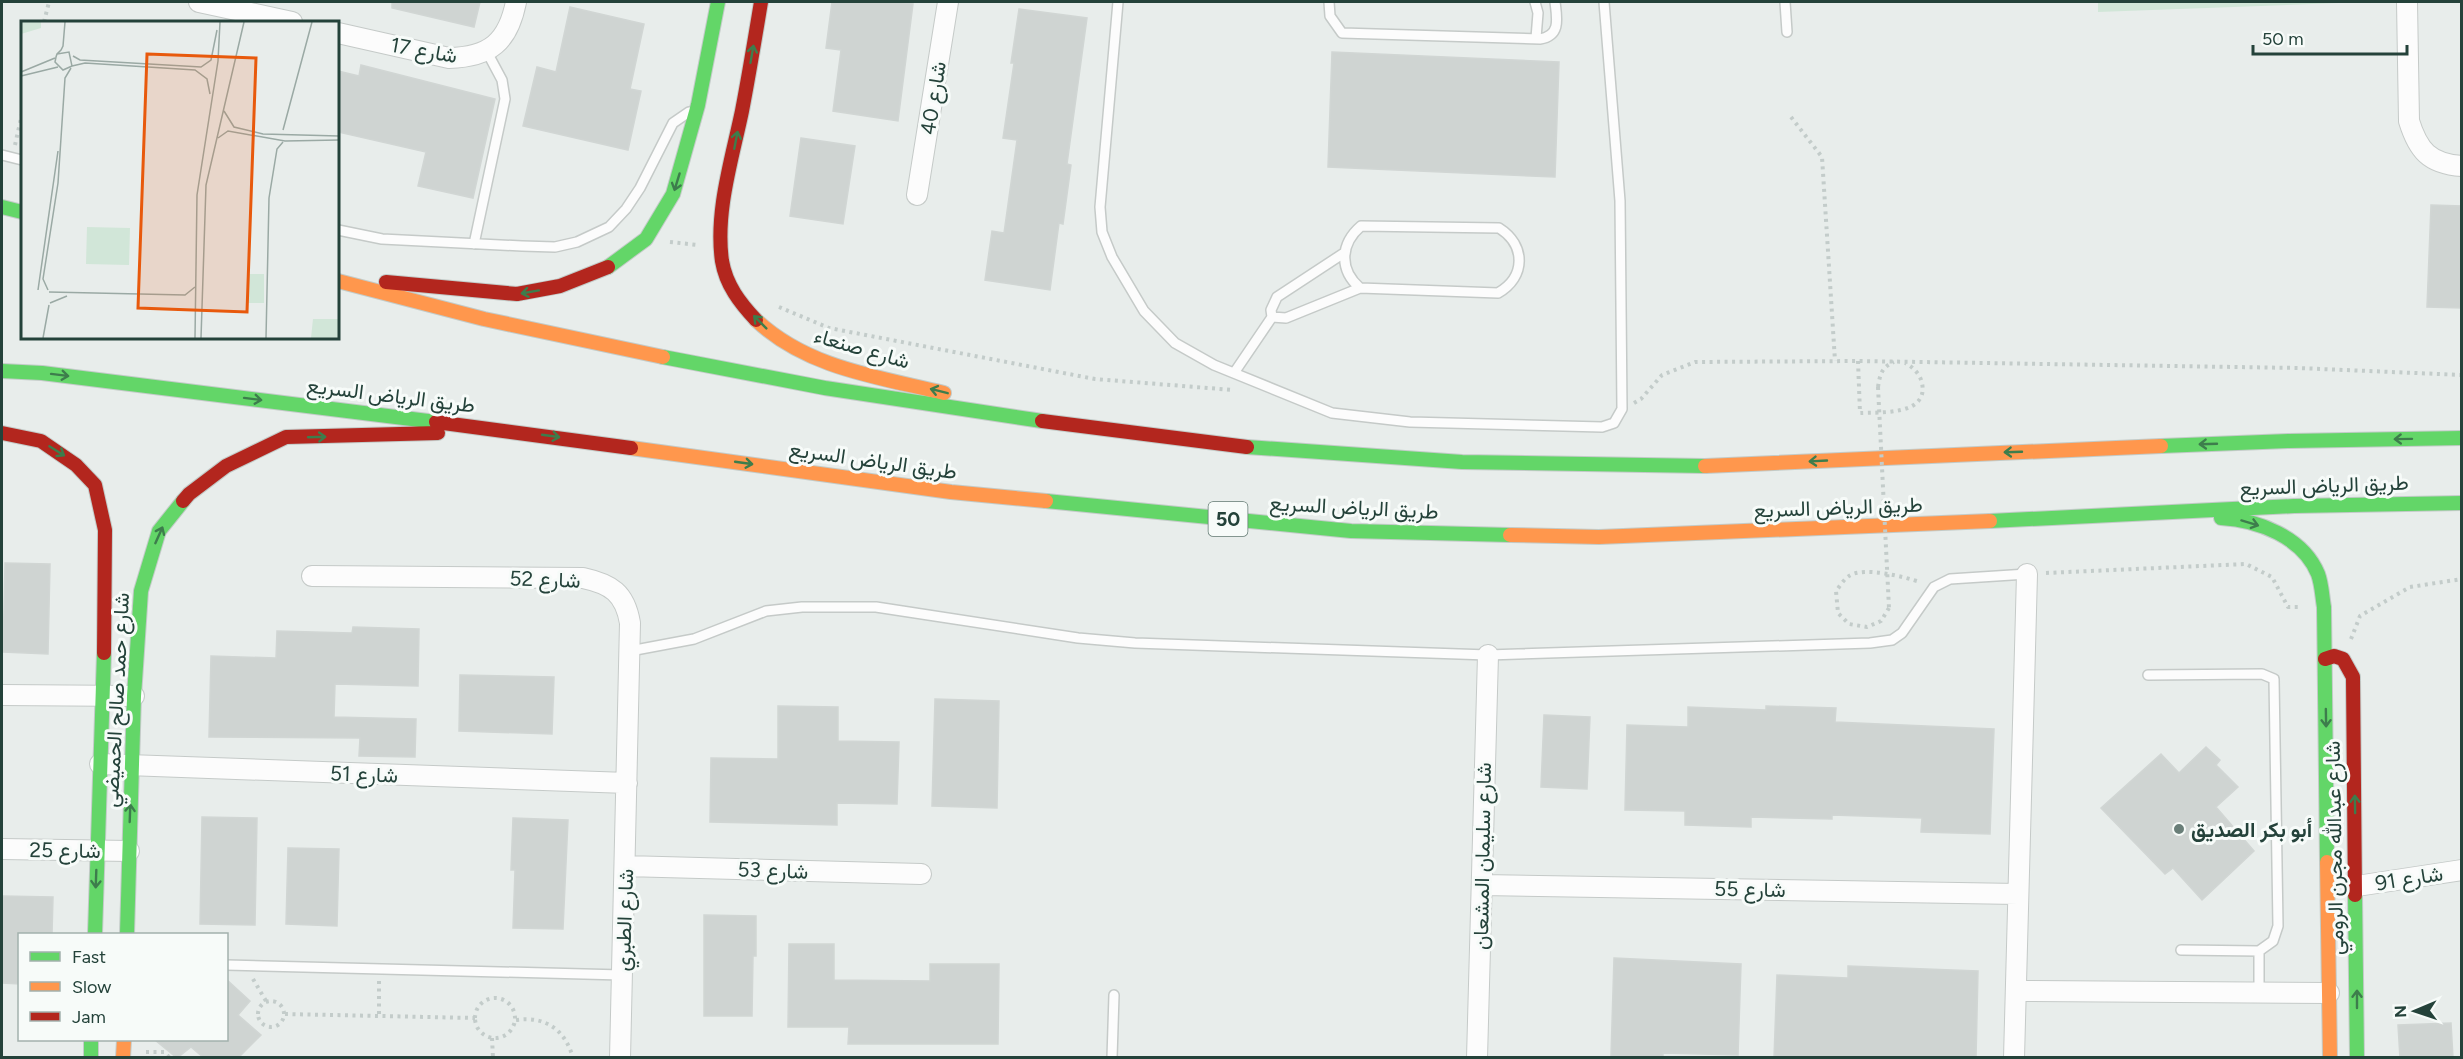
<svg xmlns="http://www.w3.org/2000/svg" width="2463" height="1059" font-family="Figtree,Vazirmatn,sans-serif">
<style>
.green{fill:#d1e6d8}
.building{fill:#cfd4d2;stroke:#d1d6d4;stroke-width:1.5}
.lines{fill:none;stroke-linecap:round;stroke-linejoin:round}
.lane-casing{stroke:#c5cac8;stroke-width:12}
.street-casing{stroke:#c5cac8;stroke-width:22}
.fast-casing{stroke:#c3cbc8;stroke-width:16}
.slow-casing{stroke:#c3cbc8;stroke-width:16}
.jam-casing{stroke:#c3cbc8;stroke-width:16}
.path{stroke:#c3ccca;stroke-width:4;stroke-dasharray:3 4.5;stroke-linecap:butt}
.lane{stroke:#fcfcfc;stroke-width:9}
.street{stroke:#fcfcfc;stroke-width:20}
.fast{stroke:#63d668;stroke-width:14}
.slow{stroke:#ff974d;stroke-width:14}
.jam{stroke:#b3261e;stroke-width:14}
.path-bridge{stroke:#c3ccca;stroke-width:4;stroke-dasharray:3 4.5;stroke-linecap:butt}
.oneway{stroke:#3d7d4c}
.poi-dot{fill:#697e78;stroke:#f7fbf9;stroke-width:2}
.labels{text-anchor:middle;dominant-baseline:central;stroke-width:6;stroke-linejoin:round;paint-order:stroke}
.shield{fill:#f7fbf9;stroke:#637a73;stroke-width:1.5}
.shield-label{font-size:20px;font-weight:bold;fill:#24423a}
.street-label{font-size:21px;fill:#24423a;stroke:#f7fbf9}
.poi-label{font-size:21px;font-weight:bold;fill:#24423a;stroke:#f7fbf9;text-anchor:start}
.inset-road{fill:none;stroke:#9aa9a4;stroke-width:1.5}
.view{fill:#e8590c;fill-opacity:0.15;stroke:#e8590c;stroke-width:3}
.inset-edge{fill:none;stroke:#24423a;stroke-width:3}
</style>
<rect width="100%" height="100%" fill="#e8edeb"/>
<path class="green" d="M2098 2H2365L2098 12Z"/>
<path class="building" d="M392 2H480L474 27 392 8Z
M832 2H897L913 4 898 121 833 111 841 50 826 48Z
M570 7 644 24 630 89 641 91 628 150 523 126 537 67 556 72Z
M1019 9 1087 18 1067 164 1071 165 1063 224 1059 223 1050 290 985 280 992 231 1004 233 1017 140 1003 138 1014 63H1011Z
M1332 52 1559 62 1555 177 1328 167Z
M361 65 495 99 473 198 418 186 426 152 338 132V71L359 76Z
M801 138 855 146 843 224 790 216Z
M2431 205 2462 206V308L2427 307Z
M5 563 50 564 48 654 3 652Z
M353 627 419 629 418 686 335 684 334 717 416 719 415 757 359 756 360 738 209 737 211 656 276 658 277 631 352 633Z
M460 675 554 677 552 734 459 731Z
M935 699 999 701 997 808 932 806Z
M778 706 838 707V741L899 742 897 804 837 803V825L710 822 711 758 778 759Z
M1766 706 1836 708 1835 722 1994 729 1990 834 1921 832 1922 818 1832 815V819L1751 817V827L1685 825V811L1625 810 1627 725 1688 727V707L1766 710Z
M1544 715 1590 717 1587 789 1541 787Z
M2206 747 2220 760 2216 765 2238 787 2216 807 2254 851 2202 900 2173 868 2165 874 2101 808 2161 754 2179 773Z
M202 817 257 818 255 925 200 924Z
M513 818 568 820 563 929 513 928 515 870H511Z
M288 848 339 849 337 926 286 924Z
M2 896 53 897 52 934H20V984L2 983Z
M704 915 756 916V956H753L752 1016H704Z
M789 944H834V980L930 981V964H999L998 1044H848L849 1027H788Z
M1614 958 1741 964 1738 1055 1663 1053V1057L1611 1056Z
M1848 966 1978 971 1976 1058H1774L1777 975 1848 978Z
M226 979 250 1001 238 1015 261 1035 238 1058H204L191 1047 177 1058 155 1040H226Z
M2451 1023 2453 1058H2400L2398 1025Z"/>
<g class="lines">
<g class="lane-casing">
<path id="lane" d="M1118 2 1100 207 1102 232 1112 257 1144 311 1175 343 1214 365 1332 413 1410 422 1602 427 1614 423 1622 409 1620 201 1604 2
M1329 2 1330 16 1342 33 1540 39C1561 36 1557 18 1555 2
M1535 2 1538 13 1536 38
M1785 2 1787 32
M2 155 22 160
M338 230 382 239 522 246 555 247 577 242 609 227 626 209 640 188 673 123 689 112
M474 244 505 99 502 80 487 52
M1272 317 1286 318 1360 288 1498 293C1526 277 1526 245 1499 228L1361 226C1340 244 1339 270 1360 288
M1234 373 1272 317 1271 310 1277 297 1344 253
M630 651 694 639 766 611 802 607H876L1078 638 1135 643 1488 655 1870 643 1892 640 1902 633 1934 587 1950 579 2027 574
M2148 675 2262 674 2274 679 2278 926 2273 941 2259 951 2181 950
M226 965 622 975
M2259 993V951
M1112 1058 1114 995"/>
</g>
<g class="street-casing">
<path id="street" d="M199 2 292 22
M2407 2 2409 121C2418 150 2429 164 2462 166
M338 33 449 58C490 57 508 42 516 2
M917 195 948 2
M312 576 583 578C611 584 625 593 630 623L620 1058
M2 695 134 696
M100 764 627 783
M2 849 129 851
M625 866 921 874
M1482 885 2018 894
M2357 886 2462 870
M2016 991 2329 993
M1477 1058 1488 655
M2014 1058 2027 574"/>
</g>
<g class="fast-casing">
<path id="fast" d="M2 207 22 212
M608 267 646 239 673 194 698 105 718 2
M663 357 825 388 1042 421
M2 371 42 373 436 422
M2161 446 2289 441 2462 438
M1247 447 1462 462 1705 466
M1046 501 1351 531 1510 535
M2221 518C2258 520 2303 537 2318 574 2322 585 2322 596 2324 607L2327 862
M1990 521 2294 506 2462 503
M2355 895 2357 1058
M95 934 104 653
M127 934 134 696 141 591 159 531 183 501
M91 1040V1058"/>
</g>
<g class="slow-casing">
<path id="slow" d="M338 281 484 319 663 357
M756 320C807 368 878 377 944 393
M631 448 951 492 1046 501
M1705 466 2161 446
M1510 535 1599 537 1990 521
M2327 862 2330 1058
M123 1058 124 1040"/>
</g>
<g class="jam-casing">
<path id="jam" d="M386 282 517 294 560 286 608 267
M756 320C740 303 726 285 722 261 715 212 732 159 742 111 749 75 755 38 761 2
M1042 421 1247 447
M436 422 631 448
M2 433 41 441 76 465 95 485 105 530 104 653
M183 501 189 494 226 466 286 437 438 433
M2325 659 2334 656 2343 659 2353 677 2355 895"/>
</g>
<path class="path" d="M44 22 49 2
M1791 117 1822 157 1835 361
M15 145 22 114
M670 242 698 245
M779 307 829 328 1095 379 1233 390
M1858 361 1860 413C1879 412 1929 416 1922 383 1920 374 1913 367 1905 363
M1878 387C1880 374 1882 367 1894 362
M1634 403 1641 399 1662 375 1695 362 1858 361 2298 368 2462 375
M2046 573 2246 564 2272 577 2288 607H2302
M1889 608 1881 621 1867 627 1849 624 1838 613 1836 591C1840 586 1844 579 1849 576 1863 566 1905 577 1920 582
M2351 639 2360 616 2410 587 2462 579
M253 979 266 1001
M379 981V1016
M475 1018a20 20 0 1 1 40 0a20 20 0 1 1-40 0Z
M258 1014a13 13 0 1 1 26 0a13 13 0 1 1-26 0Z
M285 1014 475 1018
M516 1020C545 1016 565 1029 573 1058
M492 1038 493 1058
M146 1052H164L170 1058"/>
<use href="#lane" class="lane"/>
<use href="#street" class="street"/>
<use href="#fast" class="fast"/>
<use href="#slow" class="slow"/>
<use href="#jam" class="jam"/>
<path class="path-bridge" d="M1878 387 1889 608"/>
</g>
<defs><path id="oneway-shaft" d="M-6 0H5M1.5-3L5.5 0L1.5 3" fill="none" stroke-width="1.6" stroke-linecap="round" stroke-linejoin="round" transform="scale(1.5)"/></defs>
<g class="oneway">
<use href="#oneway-shaft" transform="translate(752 54) rotate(-80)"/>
<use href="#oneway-shaft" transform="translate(736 140) rotate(-79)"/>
<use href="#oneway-shaft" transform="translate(677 182) rotate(107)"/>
<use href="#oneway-shaft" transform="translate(530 292) rotate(170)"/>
<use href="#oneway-shaft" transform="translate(760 322) rotate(-135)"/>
<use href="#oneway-shaft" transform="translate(60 375) rotate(7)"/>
<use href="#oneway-shaft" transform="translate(939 391) rotate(-166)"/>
<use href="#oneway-shaft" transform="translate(253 399) rotate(7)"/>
<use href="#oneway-shaft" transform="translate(551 436) rotate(8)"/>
<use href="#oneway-shaft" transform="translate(317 437) rotate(-2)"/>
<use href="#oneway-shaft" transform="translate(2403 439) rotate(179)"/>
<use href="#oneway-shaft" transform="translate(2208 444) rotate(178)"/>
<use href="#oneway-shaft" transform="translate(57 451) rotate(32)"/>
<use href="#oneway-shaft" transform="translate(2013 452) rotate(178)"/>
<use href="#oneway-shaft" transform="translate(1818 461) rotate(177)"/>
<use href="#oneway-shaft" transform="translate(744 463) rotate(8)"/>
<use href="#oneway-shaft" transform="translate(2250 523) rotate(17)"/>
<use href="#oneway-shaft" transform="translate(159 535) rotate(-66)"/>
<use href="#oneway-shaft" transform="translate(2326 718) rotate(89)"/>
<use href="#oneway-shaft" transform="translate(2355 804) rotate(-91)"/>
<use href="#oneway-shaft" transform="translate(130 813) rotate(-88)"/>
<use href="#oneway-shaft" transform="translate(96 879) rotate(92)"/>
<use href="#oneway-shaft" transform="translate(2357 999) rotate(-90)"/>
</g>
<circle class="poi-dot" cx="2179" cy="829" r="6"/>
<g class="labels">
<rect class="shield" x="1208.5" y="502" width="39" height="34" rx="4.5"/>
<g class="shield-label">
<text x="1228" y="519">50</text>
</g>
<g class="street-label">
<text transform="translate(424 50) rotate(10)">شارع 17</text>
<text transform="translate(933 98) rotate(-81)">شارع 40</text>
<text transform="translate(862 348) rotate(16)">شارع صنعاء</text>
<text transform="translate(391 395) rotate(7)">طريق الرياض السريع</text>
<text transform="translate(873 460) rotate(8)">طريق الرياض السريع</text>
<text transform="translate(2324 485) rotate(-2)">طريق الرياض السريع</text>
<text transform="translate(1354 507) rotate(3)">طريق الرياض السريع</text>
<text transform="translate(1838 507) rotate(-2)">طريق الرياض السريع</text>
<text transform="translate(545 579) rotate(2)">شارع 52</text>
<text transform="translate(116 700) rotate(-87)">شارع حمد صالح الحميضي</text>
<text transform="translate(364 774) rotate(2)">شارع 51</text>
<text transform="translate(2334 848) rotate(-91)">شارع عبدالله مجرن الرومي</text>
<text transform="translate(65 850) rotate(1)">شارع 25</text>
<text transform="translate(1482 856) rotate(-89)">شارع سليمان المشعان</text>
<text transform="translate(773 870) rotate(2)">شارع 53</text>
<text transform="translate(2409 878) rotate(-9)">شارع 91</text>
<text transform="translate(1750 889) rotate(1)">شارع 55</text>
<text transform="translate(624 920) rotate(-88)">شارع الطبري</text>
</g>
<g class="poi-label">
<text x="2191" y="829">أبو بكر الصديق</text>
</g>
</g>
<g transform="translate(21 21)">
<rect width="318" height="318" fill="#e8edeb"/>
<path d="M0 1H20V7L0 13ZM66 206 109 207 108 244 65 243ZM226 253H243V282H227ZM292 298H318V317H290Z" fill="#d1e6d8"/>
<path class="inset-road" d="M36 33 48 31 51 45 42 49 34 41 35 36 36 33 40 29 42 25 44 1M52 35 59 39 180 46 190 39 196 9M51 45 64 42 174 49 186 58 189 73M0 51 34 37M0 55 37 46M203 90 213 106 242 113 318 115M262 109 291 1M197 117 207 110 264 120 318 119M17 269 37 130M27 269 22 258 37 162 44 57 50 47M28 271 164 274 174 266M29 282 46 275M22 317 28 284M174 317 176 174 197 40 199 1M180 317 185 164 223 1M245 317 248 177 256 128 262 121"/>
<path class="view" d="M126 33 235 37 226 291 117 287Z"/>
<rect width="318" height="318" class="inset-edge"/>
</g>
<rect width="2463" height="1059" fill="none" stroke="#24423a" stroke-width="6"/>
<rect x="18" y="933" width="210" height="108" fill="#f7fbf9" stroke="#a3b1ad" stroke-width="1.5"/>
<rect x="30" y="952" width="30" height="9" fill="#63d668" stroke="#a3b1ad" stroke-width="1.5"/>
<text x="72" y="963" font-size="18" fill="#24423a">Fast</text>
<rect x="30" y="982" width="30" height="9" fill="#ff974d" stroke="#a3b1ad" stroke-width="1.5"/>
<text x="72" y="993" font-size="18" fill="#24423a">Slow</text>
<rect x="30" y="1012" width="30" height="9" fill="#b3261e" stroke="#a3b1ad" stroke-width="1.5"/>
<text x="72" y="1023" font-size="18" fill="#24423a">Jam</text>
<g transform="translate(2415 1011) rotate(268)" stroke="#f7fbf9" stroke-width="4.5" paint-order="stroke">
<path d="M0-4.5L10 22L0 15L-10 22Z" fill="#24423a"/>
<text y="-9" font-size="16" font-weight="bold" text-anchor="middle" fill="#24423a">N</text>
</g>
<path d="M2253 45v9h154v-9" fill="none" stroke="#24423a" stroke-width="3"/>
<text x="2262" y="45" font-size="18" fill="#24423a" stroke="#f7fbf9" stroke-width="4.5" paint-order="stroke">50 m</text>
</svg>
